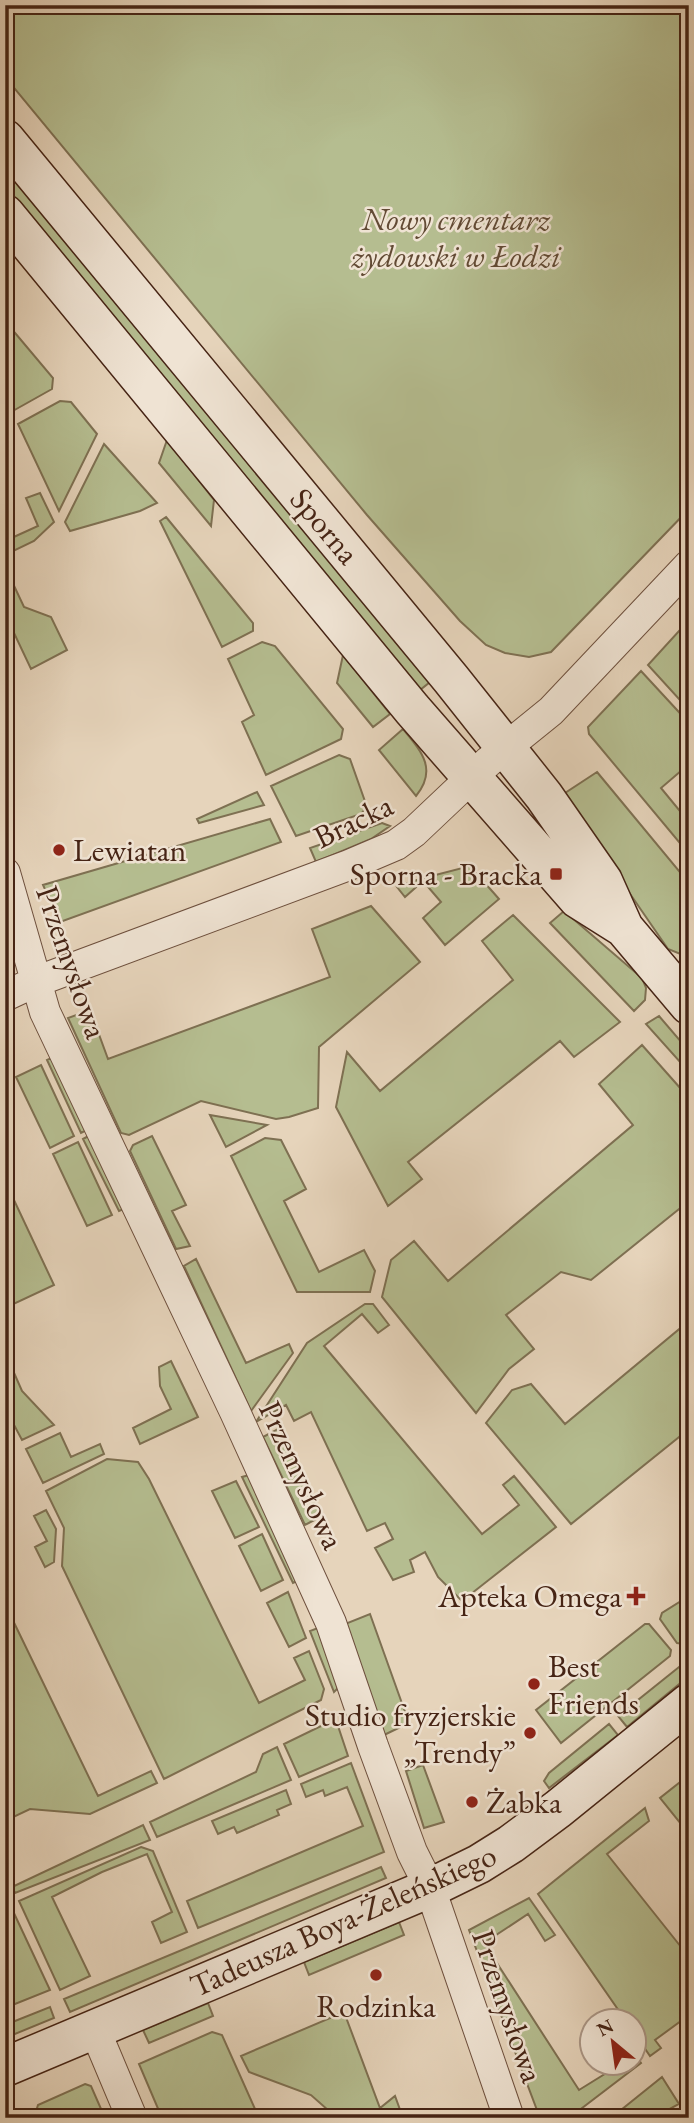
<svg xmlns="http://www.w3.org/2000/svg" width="694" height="2123" font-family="'EB Garamond',serif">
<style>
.green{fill:#b5bd90;stroke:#7e7052;stroke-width:2}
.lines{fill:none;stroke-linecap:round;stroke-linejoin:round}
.street-casing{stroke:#6e503e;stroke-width:32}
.secondary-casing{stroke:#462415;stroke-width:41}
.street{stroke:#efe3d3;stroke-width:30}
.secondary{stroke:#efe3d3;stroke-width:38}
.poi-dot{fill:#8f2418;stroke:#efe3d3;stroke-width:2.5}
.labels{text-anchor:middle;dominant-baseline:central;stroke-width:5;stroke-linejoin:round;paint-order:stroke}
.park-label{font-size:32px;font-style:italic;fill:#624a34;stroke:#efe3d3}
.street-label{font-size:32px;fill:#462415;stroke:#efe3d3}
.poi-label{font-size:32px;fill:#462415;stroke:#efe3d3;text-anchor:start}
</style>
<rect width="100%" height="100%" fill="#e6d4bb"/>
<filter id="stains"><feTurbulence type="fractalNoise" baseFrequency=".00286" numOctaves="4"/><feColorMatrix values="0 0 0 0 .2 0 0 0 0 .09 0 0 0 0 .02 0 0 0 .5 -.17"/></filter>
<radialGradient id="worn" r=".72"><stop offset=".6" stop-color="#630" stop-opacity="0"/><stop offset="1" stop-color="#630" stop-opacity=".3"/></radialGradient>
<path class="green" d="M5 5H689V509L551 652 529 657 505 653 486 645 460 621 367 515 5 77Z
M5 165 430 682 420 690 5 186Z
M5 321 53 378 52 389 11 412 5 401Z
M60 401 71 402 97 434 59 511 18 424Z
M167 440 214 500 211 526 159 463Z
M104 444 157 503 140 511 70 531 65 522Z
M40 493 54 522 34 541 5 555V541L38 526 26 498Z
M166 517 253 623V631L222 647 160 521Z
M8 573 24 607 51 617 67 650 31 669 5 614V575Z
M689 620V710L648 665Z
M262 642 275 646 343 729 341 739 266 775 242 722 254 715 228 659Z
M343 655 390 714 373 727 337 683Z
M641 671 689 723V764L661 788 689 822V854L589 734 588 727Z
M403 729C421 751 438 769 416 796L379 750Z
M339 755 350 759 367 807 361 814 296 836 271 786Z
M597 772 689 883 688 957 668 949 562 795Z
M257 792 264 805 199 823 197 819Z
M270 819 281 842 60 922 43 885Z
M382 823 390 826 371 839 316 862 310 848Z
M470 866 499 899 445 945 423 918 441 902 423 881 405 897 397 887 420 879Z
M371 906 420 962 319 1047 318 1108 289 1117 276 1119 201 1101 129 1135 121 1133 68 1018 90 1010 108 1059 330 977 312 929Z
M564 911 642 978 646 988 645 1000 634 1011 550 923Z
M513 915 620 1022 574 1057 560 1041 408 1162 422 1179 388 1206 336 1107 347 1052 380 1091 513 980 482 941Z
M659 1016 689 1051V1072L646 1024Z
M642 1045 689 1098V1201L591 1280 561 1272 506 1315 534 1349 509 1369 476 1413 382 1297 391 1260 414 1241 448 1281 633 1125 599 1084Z
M58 1055 91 1128 81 1133 47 1060Z
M41 1065 74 1136 50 1148 16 1077Z
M210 1115 267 1125 226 1147Z
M94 1133 129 1207 119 1211 83 1139Z
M152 1136 186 1205 172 1211 190 1246 176 1249 130 1151 133 1145Z
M265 1138 281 1140 306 1189 284 1201 319 1272 364 1250 375 1271 370 1292H297L231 1156Z
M78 1142 112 1215 87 1226 53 1154Z
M5 1181 54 1285 5 1308Z
M196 1259 246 1363 289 1344 293 1353 251 1411 184 1266Z
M365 1304H373L389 1325 378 1333 362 1314 324 1346 482 1534 519 1505 503 1485 514 1476 556 1527 462 1601 438 1577 425 1552 410 1560 414 1572 393 1580 375 1548 393 1539 385 1523 367 1531 311 1412 294 1421 286 1405 256 1422 307 1343Z
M689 1321V1429L571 1524 486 1423 512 1390 531 1384 565 1424Z
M171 1361 198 1417 140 1444 133 1428 171 1409 160 1386 159 1367Z
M11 1366 22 1391 54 1425 22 1440 5 1408V1369Z
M278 1429 322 1516 305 1525 263 1437Z
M60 1433 71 1457 100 1444 104 1454 43 1483 26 1449Z
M107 1459 138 1462 149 1479 259 1703 305 1680 294 1658 309 1651 324 1689 321 1700 164 1779 62 1566 64 1528 46 1491Z
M253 1474 304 1578 293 1583 242 1477Z
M236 1481 259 1527 235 1538 212 1491Z
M46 1510 56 1529 54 1562 45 1567 35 1547 47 1541 34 1516Z
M262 1534 283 1580 261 1591 239 1546Z
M288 1592 306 1638 289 1647 267 1603Z
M689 1596V1640L684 1644 677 1643 660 1619 662 1613Z
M5 1604 98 1796 151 1771 157 1783 90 1814 30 1809 5 1821Z
M370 1614 409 1723 384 1735 345 1624Z
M645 1624H649L671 1650 670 1656 561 1743 536 1710Z
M323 1626 339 1673 337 1689 334 1692 310 1631Z
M689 1659V1676L627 1727 618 1716Z
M337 1723 348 1756 299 1777 284 1744 323 1725Z
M609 1724 618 1735 549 1788 544 1781 549 1773Z
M277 1747 291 1780 157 1837 150 1822 256 1772 263 1754Z
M351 1763 384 1852 198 1928 187 1901 363 1826 347 1787 325 1796 323 1790 306 1797 301 1784Z
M423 1765 444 1822 424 1828 406 1771Z
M689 1775V1834L660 1798Z
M286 1790 291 1804 277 1810 279 1815 237 1833 234 1827 218 1834 212 1821Z
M645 1808 649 1821 607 1854 689 1957V2015L655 2040 661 2048 650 2056 635 2034 634 2022 626 2021 538 1894Z
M143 1825 150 1840 15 1893 12 1887Z
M141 1847 153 1851 187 1932 161 1943 152 1922 172 1912 147 1854 102 1872 52 1897 90 1976 60 1990 19 1901Z
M381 1867 386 1878 70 2012 64 1999Z
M5 1894 50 1990 5 2008Z
M529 1898 555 1935 545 1941 528 1914 484 1943 579 2090 621 2064H634L635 2054 641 2063 569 2118H540L469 1930Z
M399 1922 404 1935 309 1975 304 1962Z
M208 2003 213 2016 149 2043 143 2030Z
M50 2007 54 2018 5 2038V2025Z
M344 2012 380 2108 395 2096 403 2118H337L311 2095 249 2072 241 2056Z
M212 2032 222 2035 259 2118H162L139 2064Z
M662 2077 679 2104 653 2118H611Z
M85 2084 91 2086 105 2118H34L38 2105Z"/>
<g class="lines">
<g class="street-casing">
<path id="street" d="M5 873 45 1012 235 1412 331 1623 373 1746 412 1852 430 1888 509 2118
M5 996 35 982 349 865 396 845 414 832 488 762 551 711 689 565
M95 2030 132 2118"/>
</g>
<g class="secondary-casing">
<path id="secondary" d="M5 139 451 679 544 796 603 881 624 928 689 1005
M5 214 412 709 578 899 624 928
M5 2067 430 1888 479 1864 511 1844 558 1809 689 1703"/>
</g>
<use href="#street" class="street"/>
<use href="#secondary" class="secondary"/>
</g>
<g class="poi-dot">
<circle cx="59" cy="850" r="7"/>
<rect x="549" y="867" width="14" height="14" rx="3.5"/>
<path d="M632.5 1585.5h7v7h7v7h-7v7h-7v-7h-7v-7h7z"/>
<circle cx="534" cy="1684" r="7"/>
<circle cx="530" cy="1733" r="7"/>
<circle cx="472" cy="1802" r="7"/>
<circle cx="376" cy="1975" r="7"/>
</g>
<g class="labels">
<g class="park-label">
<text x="456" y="219">Nowy cmentarz<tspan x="456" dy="37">żydowski w Łodzi</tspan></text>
</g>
<g class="street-label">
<text transform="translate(325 526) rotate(50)">Sporna</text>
<text transform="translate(353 821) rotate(-26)">Bracka</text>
<text transform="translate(72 962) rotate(71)">Przemysłowa</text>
<text transform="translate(302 1475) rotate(65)">Przemysłowa</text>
<text transform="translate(343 1920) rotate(-24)">Tadeusza Boya-Żeleńskiego</text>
<text transform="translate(508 2006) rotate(71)">Przemysłowa</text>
</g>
<g class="poi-label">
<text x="73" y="850">Lewiatan</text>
<text x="542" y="874" text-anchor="end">Sporna - Bracka</text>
<text x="622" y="1596" text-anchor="end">Apteka Omega</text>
<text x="548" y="1666">Best<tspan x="548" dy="37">Friends</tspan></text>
<text x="516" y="1715" text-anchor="end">Studio fryzjerskie<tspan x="516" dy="37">„Trendy”</tspan></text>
<text x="486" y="1802">Żabka</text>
<text x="376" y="2006" text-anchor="middle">Rodzinka</text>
</g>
</g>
<rect width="694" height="2123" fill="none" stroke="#e6d4bb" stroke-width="28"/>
<rect x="7" y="7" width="680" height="2109" fill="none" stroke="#462415" stroke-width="3.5"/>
<rect x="14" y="14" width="666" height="2095" fill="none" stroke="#462415" stroke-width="2"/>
<g transform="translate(613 2042) rotate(331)"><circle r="33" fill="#efe3d3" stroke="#ab9787" stroke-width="2"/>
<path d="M0-5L12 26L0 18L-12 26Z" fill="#8f2418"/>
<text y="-10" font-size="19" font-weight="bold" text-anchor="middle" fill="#462415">N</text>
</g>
<rect width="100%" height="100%" filter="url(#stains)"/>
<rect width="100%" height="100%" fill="url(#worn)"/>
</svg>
